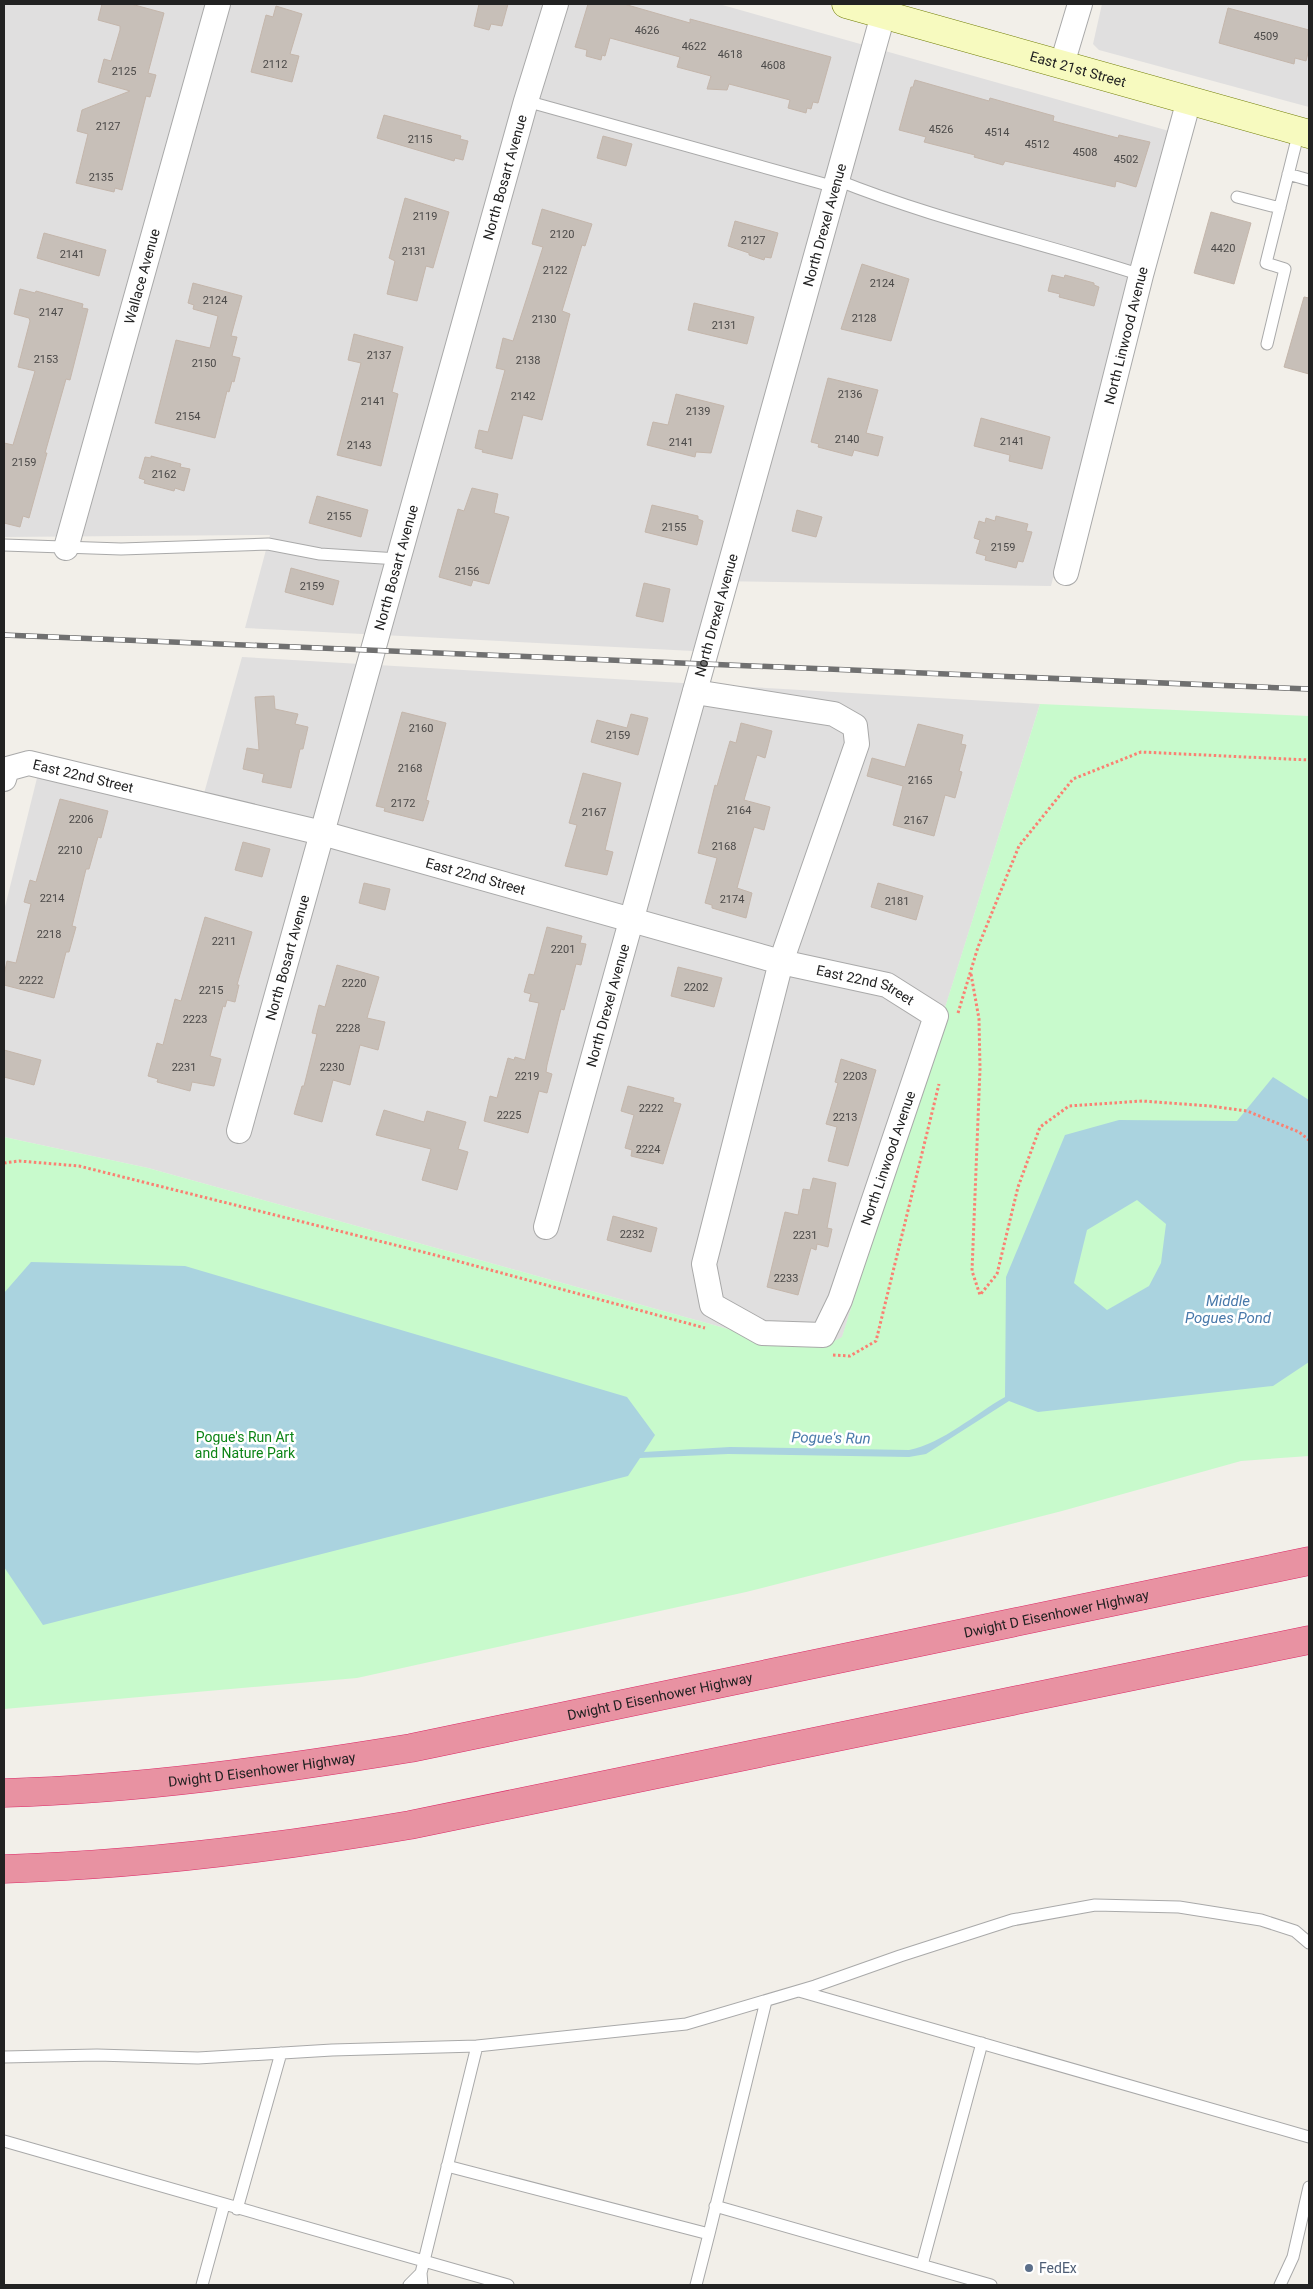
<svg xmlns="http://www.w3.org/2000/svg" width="1313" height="2289" font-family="Roboto,sans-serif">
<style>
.residential{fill:#e0dfdf}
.park{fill:#c8facc}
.water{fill:#aad3df;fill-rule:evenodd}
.building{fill:#c7bfb8;stroke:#c4b6ab}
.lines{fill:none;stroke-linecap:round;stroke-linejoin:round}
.service-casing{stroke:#a9a9a9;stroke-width:13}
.minor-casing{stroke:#a9a9a9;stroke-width:26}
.secondary-casing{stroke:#707d05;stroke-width:29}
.motorway-casing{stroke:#dc2a67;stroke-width:29}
.path{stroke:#fa8072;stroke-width:3;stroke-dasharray:2.5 2.5;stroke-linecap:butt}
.service{stroke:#fff;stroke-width:11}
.minor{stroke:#fff;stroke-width:24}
.secondary{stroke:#f7fabf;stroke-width:28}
.motorway{stroke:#e892a2;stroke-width:28}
.rail-casing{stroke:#707070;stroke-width:5.5}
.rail{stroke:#fff;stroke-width:4;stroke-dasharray:11;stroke-linecap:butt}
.service-dot{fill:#5c6f8a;stroke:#fff;stroke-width:2}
.labels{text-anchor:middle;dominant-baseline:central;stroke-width:5;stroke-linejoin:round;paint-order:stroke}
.number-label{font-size:11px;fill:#4b4948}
.street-label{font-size:14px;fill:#222;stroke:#fff}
.park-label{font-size:14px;fill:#0c8416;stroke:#fff}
.service-label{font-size:14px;fill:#4e5e75;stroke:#fff;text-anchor:start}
.water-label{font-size:15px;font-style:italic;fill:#4a7aab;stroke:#fff}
</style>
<rect width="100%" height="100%" fill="#f2efe9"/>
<path class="residential" d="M4 4H719L1169 131 1051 586 713 581 693 651 245 628 270 535 4 537Z
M1102 4H1309V107L1099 50 1093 44Z
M242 657 1040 704 842 1338 830 1343 746 1334 148 1168 4 1137V911L38 774 198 815Z"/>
<path class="park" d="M1040 704 1309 716V1456L1241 1461 1062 1511 746 1592 357 1678 4 1709V1137L148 1168 746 1334 830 1343 842 1337Z"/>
<path class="water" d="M1273 1077 1309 1100V1362L1273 1386 1038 1412 1009 1401 926 1454 909 1457 728 1454 640 1458 628 1476 43 1625 4 1567V1293L31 1262 185 1266 627 1397 655 1435 644 1452 730 1447 909 1450C943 1443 975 1414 1005 1397L1006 1277 1065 1135 1119 1120 1237 1121ZM1137 1200 1166 1224 1161 1263 1149 1286 1107 1310 1074 1283 1087 1230Z"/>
<path class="building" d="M102 4H131L164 13 148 73 156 75 150 97 146 96 122 190 115 188 114 192 76 183 88 134 77 131 82 110 130 91 98 82 104 59 111 61 120 30V26L98 20Z
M479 4H508L502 26 491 24 489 30 474 26Z
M588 4H624L690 23V19L831 57 818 103 813 102 811 109 807 108 806 113 788 108 790 100 729 84 727 90 707 89 711 76 677 67 680 57 610 38 605 56 602 55 601 60 586 56 587 50 575 47Z
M276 6 302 14 290 54 299 56 292 82 251 72 266 15 273 17Z
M1228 8 1309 30V49L1306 61 1295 58 1294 64 1219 43Z
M915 80 989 101 990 98 1054 116 1053 121 1118 138 1119 135 1150 142 1136 187 1116 181 1115 187 1005 161 1003 165 974 157 975 155 924 142 926 137 899 130 911 87H913Z
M384 115 461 136 460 139 468 141 463 160 455 158 454 161 377 138Z
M603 136 632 144 626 166 597 158Z
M405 198 449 212 433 268 426 266 417 301 387 294 395 261 389 258Z
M542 209 592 224 585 246 582 245 562 311 570 314 542 420 523 415 512 459 482 452 483 450 475 448 479 430 488 432 505 370 496 368 503 338 513 341 543 247 532 244Z
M1211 212 1251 223 1234 284 1194 273Z
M735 221 778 233 771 258 765 257 764 260 749 255V253L728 246Z
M44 233 106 250 99 276 37 258Z
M862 264 909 279 891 341 841 329Z
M1052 275 1064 278 1065 275 1094 283V285L1099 287 1094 306 1059 297 1060 294 1048 291Z
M193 283 242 296 231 336 237 337 232 356 240 358 234 382 232 381 229 392 227 391 215 438 155 423 176 340 210 348 218 316 193 309 194 305 188 303Z
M20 289 35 293 36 291 83 304 82 308 88 309 70 380 66 379 45 453H47L29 518 23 516 20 527 4 523V443L13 445 35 371 18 367 30 321 29 318 14 314Z
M1304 297 1309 298V374L1284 367Z
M694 303 754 317 747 344 688 330Z
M354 334 403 347 392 392 398 394 381 466 337 455 361 363 348 360Z
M828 378 878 390 866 433 883 437 878 456 854 450 852 456 818 447 819 444 811 442Z
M676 394 724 406 711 453 696 452 695 457 647 445 653 422 668 425Z
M981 418 1050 437 1042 469 1009 461 1010 455 974 446Z
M151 456 181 464 180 467 190 469 184 491 175 488 174 491 144 483 145 480 139 478 145 457 151 458Z
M472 488 498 494 494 513 509 517 489 584 473 580 471 586 439 577 458 509 464 511Z
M317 496 368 510 361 537 309 523Z
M652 505 698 516V519L703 521 697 545 645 532Z
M797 510 822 517 816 537 792 531Z
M996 516 1028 524 1026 531 1032 532 1023 562 1018 561 1016 568 985 560 986 556 976 553 980 540 974 538 979 521 985 523 986 518 995 521Z
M291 568 339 581 333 605 285 592Z
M644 583 670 589 663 622 636 616Z
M274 696 275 709 298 714 295 724 308 727 303 749H300L291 788 262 782 264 774 243 769 247 748 259 750 255 697Z
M402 712 446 723 426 800 429 801 423 821 384 811 385 808 376 806Z
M631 714 648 718 638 755 591 742 597 720 627 728Z
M741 723 772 731 765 758 757 755 744 800 770 807 764 830 754 827 737 888 752 893 746 918 712 908V905L705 903 717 858 698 853 715 785 717 786 730 741 736 743Z
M918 724 963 735 961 744 966 745 959 771 962 772 955 798 945 795 934 836 893 825 903 786 867 776 872 758 905 767Z
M583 773 621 783 605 850 613 852 607 875 565 866 577 825 569 823Z
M60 799 108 811 101 838 98 837 89 869H86L72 926 76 927 69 952H66L54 998 4 985V975L7 961 16 963 31 904 24 902 30 880 36 882Z
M243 842 270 849 262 877 235 870Z
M364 883 390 889 385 910 359 903Z
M878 883 923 896 916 920 871 907Z
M205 917 252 932 237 985H239L235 1002 227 1000 225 1007 223 1006 210 1056 221 1059 214 1086 192 1082 190 1091 157 1082 158 1079 148 1076 157 1043 163 1045 175 999 181 1001Z
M547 927 582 936 580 943 586 944 581 965 576 964 564 1010 561 1009 547 1065 546 1072 552 1074 547 1093 539 1091 528 1133 484 1121 490 1096 497 1098 508 1058 514 1060 515 1057 525 1060 539 1003 529 1001 531 994 524 992 529 974 534 975Z
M337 965 379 977 367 1018 385 1022 378 1050 360 1045 350 1085 333 1080 322 1122 294 1114 302 1086H304L317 1034 312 1033 319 1005 325 1007Z
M678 967 722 978 714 1007 671 996Z
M4 1050 41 1060 34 1085 4 1077Z
M841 1059 876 1070 848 1166 828 1161 837 1127 826 1124 838 1083 835 1082Z
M628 1086 674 1098 673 1102 681 1104 663 1164 631 1156 632 1150 625 1148 634 1115 621 1111Z
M384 1110 424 1122 427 1111 466 1122 458 1149 468 1152 457 1190 422 1180 431 1149 376 1135Z
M813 1178 836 1183 827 1228 832 1229 828 1247 817 1244 816 1250 811 1248 798 1295 767 1287 785 1212 798 1215 803 1189 810 1190Z
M613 1216 657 1228 651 1252 607 1240Z"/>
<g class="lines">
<g class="service-casing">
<path id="service" d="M526 101 835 187
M1288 174 1309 180
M837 180C936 220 1040 242 1141 275
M1237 197 1280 208
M1267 344 1285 269 1266 263 1299 131
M4 545 121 549 268 544 320 554 398 559
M799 1991 1309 2137
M4 2057 97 2055 198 2058 332 2050 477 2046
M4 2141 508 2285
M447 2166 709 2234 766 2001
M715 2206 991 2285
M237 2209 281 2053
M922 2265 982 2043
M421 2273 477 2046 686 2024 815 1986 900 1956 1012 1920 1095 1905 1179 1907 1261 1920 1295 1931 1309 1943
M202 2285 224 2205
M409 2285 421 2273 422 2285
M696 2285 709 2234
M1280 2285 1293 2257 1309 2187"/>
</g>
<g class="minor-casing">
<g id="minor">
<path d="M1062 64 1080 4"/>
<path id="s1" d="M66 548 218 4"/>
<path id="s2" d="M1066 573 1141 275 1189 100"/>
<path id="s3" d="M4 779 7 769 29 763 322 833 781 962 887 985 936 1016 840 1300 823 1335 762 1333 712 1305 704 1264 781 962 857 744 855 726 834 714 695 692"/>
<path id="s4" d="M239 1131 526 101 556 4"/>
<path id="s5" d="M546 1227 886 4"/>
</g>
</g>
<g class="secondary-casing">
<g id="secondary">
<path id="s6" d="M846 4 1309 134"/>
</g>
</g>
<g class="motorway-casing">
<g id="motorway">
<path id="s7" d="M4 1793C141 1789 276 1770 411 1748L1309 1561"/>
<path d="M4 1869C140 1865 276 1848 410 1825L1309 1640"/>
</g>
</g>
<path class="path" d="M971 974 979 1019 980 1069 972 1271 980 1295 997 1274 1018 1187 1040 1127 1069 1106 1142 1101 1210 1106 1247 1111 1299 1132 1309 1140
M958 1013 978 947 1019 846 1073 779 1141 752 1309 760
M4 1163 19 1161 79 1166 435 1255 705 1328
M833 1355 850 1356 876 1341 939 1084"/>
<use href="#service" class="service"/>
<use href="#minor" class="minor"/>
<use href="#secondary" class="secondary"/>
<use href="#motorway" class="motorway"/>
<g class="rail-casing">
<path id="rail" d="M4 635 1309 689"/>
</g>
<use href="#rail" class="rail"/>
</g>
<circle class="service-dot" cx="1029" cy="2268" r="5"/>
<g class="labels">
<g class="number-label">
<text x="647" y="30">4626</text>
<text x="1266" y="36">4509</text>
<text x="694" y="46">4622</text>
<text x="730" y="54">4618</text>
<text x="275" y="64">2112</text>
<text x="773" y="65">4608</text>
<text x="124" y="71">2125</text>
<text x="108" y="126">2127</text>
<text x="941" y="129">4526</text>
<text x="997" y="132">4514</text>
<text x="420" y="139">2115</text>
<text x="1037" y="144">4512</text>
<text x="1085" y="152">4508</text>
<text x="1126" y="159">4502</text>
<text x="101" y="177">2135</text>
<text x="425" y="216">2119</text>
<text x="562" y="234">2120</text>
<text x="753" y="240">2127</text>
<text x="1223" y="248">4420</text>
<text x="414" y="251">2131</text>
<text x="72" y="254">2141</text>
<text x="555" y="270">2122</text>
<text x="882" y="283">2124</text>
<text x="215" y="300">2124</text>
<text x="51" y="312">2147</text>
<text x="864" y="318">2128</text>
<text x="544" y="319">2130</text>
<text x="724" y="325">2131</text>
<text x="379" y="355">2137</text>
<text x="46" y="359">2153</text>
<text x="528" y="360">2138</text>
<text x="204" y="363">2150</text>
<text x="850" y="394">2136</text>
<text x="523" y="396">2142</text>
<text x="373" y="401">2141</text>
<text x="698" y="411">2139</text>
<text x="188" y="416">2154</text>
<text x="847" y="439">2140</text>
<text x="1012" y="441">2141</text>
<text x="681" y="442">2141</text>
<text x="359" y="445">2143</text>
<text x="24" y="462">2159</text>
<text x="164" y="474">2162</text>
<text x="339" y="516">2155</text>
<text x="674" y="527">2155</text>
<text x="1003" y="547">2159</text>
<text x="467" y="571">2156</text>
<text x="312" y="586">2159</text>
<text x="421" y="728">2160</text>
<text x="618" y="735">2159</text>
<text x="410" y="768">2168</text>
<text x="920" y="780">2165</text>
<text x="403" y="803">2172</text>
<text x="739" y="810">2164</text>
<text x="594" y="812">2167</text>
<text x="81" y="819">2206</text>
<text x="916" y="820">2167</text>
<text x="724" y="846">2168</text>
<text x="70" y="850">2210</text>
<text x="52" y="898">2214</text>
<text x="732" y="899">2174</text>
<text x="897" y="901">2181</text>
<text x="49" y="934">2218</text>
<text x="224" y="941">2211</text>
<text x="563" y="949">2201</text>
<text x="31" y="980">2222</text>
<text x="354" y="983">2220</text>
<text x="696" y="987">2202</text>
<text x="211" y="990">2215</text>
<text x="195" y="1019">2223</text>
<text x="348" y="1028">2228</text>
<text x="184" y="1067">2231</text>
<text x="332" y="1067">2230</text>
<text x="527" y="1076">2219</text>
<text x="855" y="1076">2203</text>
<text x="651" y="1108">2222</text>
<text x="509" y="1115">2225</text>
<text x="845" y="1117">2213</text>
<text x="648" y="1149">2224</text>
<text x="632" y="1234">2232</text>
<text x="805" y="1235">2231</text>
<text x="786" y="1278">2233</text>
</g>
<g class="street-label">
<text stroke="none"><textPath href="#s6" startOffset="241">East 21st Street</textPath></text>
<text stroke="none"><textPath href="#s4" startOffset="990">North Bosart Avenue</textPath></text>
<text stroke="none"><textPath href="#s5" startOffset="1040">North Drexel Avenue</textPath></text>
<text stroke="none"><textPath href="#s1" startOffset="282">Wallace Avenue</textPath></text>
<text stroke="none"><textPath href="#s2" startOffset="245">North Linwood Avenue</textPath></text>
<text stroke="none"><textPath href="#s4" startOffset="585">North Bosart Avenue</textPath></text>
<text stroke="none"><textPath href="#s5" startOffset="635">North Drexel Avenue</textPath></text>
<text stroke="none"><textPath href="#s3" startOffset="89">East 22nd Street</textPath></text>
<text stroke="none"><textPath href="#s3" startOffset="494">East 22nd Street</textPath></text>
<text stroke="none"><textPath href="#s4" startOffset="180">North Bosart Avenue</textPath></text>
<text stroke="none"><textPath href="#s3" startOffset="899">East 22nd Street</textPath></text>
<text stroke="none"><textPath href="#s5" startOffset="230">North Drexel Avenue</textPath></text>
<text transform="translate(888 1158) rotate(-71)">North Linwood Avenue</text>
<text stroke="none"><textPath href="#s7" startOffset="1069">Dwight D Eisenhower Highway</textPath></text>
<text stroke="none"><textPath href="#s7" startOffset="664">Dwight D Eisenhower Highway</textPath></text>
<text stroke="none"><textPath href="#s7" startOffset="259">Dwight D Eisenhower Highway</textPath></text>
</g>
<g class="park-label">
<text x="245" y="1437">Pogue's Run Art<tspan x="245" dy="16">and Nature Park</tspan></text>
</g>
<g class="service-label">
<text x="1039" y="2268">FedEx</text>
</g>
<g class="water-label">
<text x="1228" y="1301">Middle<tspan x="1228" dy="17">Pogues Pond</tspan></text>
<text transform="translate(831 1438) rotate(1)">Pogue's Run</text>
</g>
</g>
<rect width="1313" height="2289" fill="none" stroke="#222222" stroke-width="10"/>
</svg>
